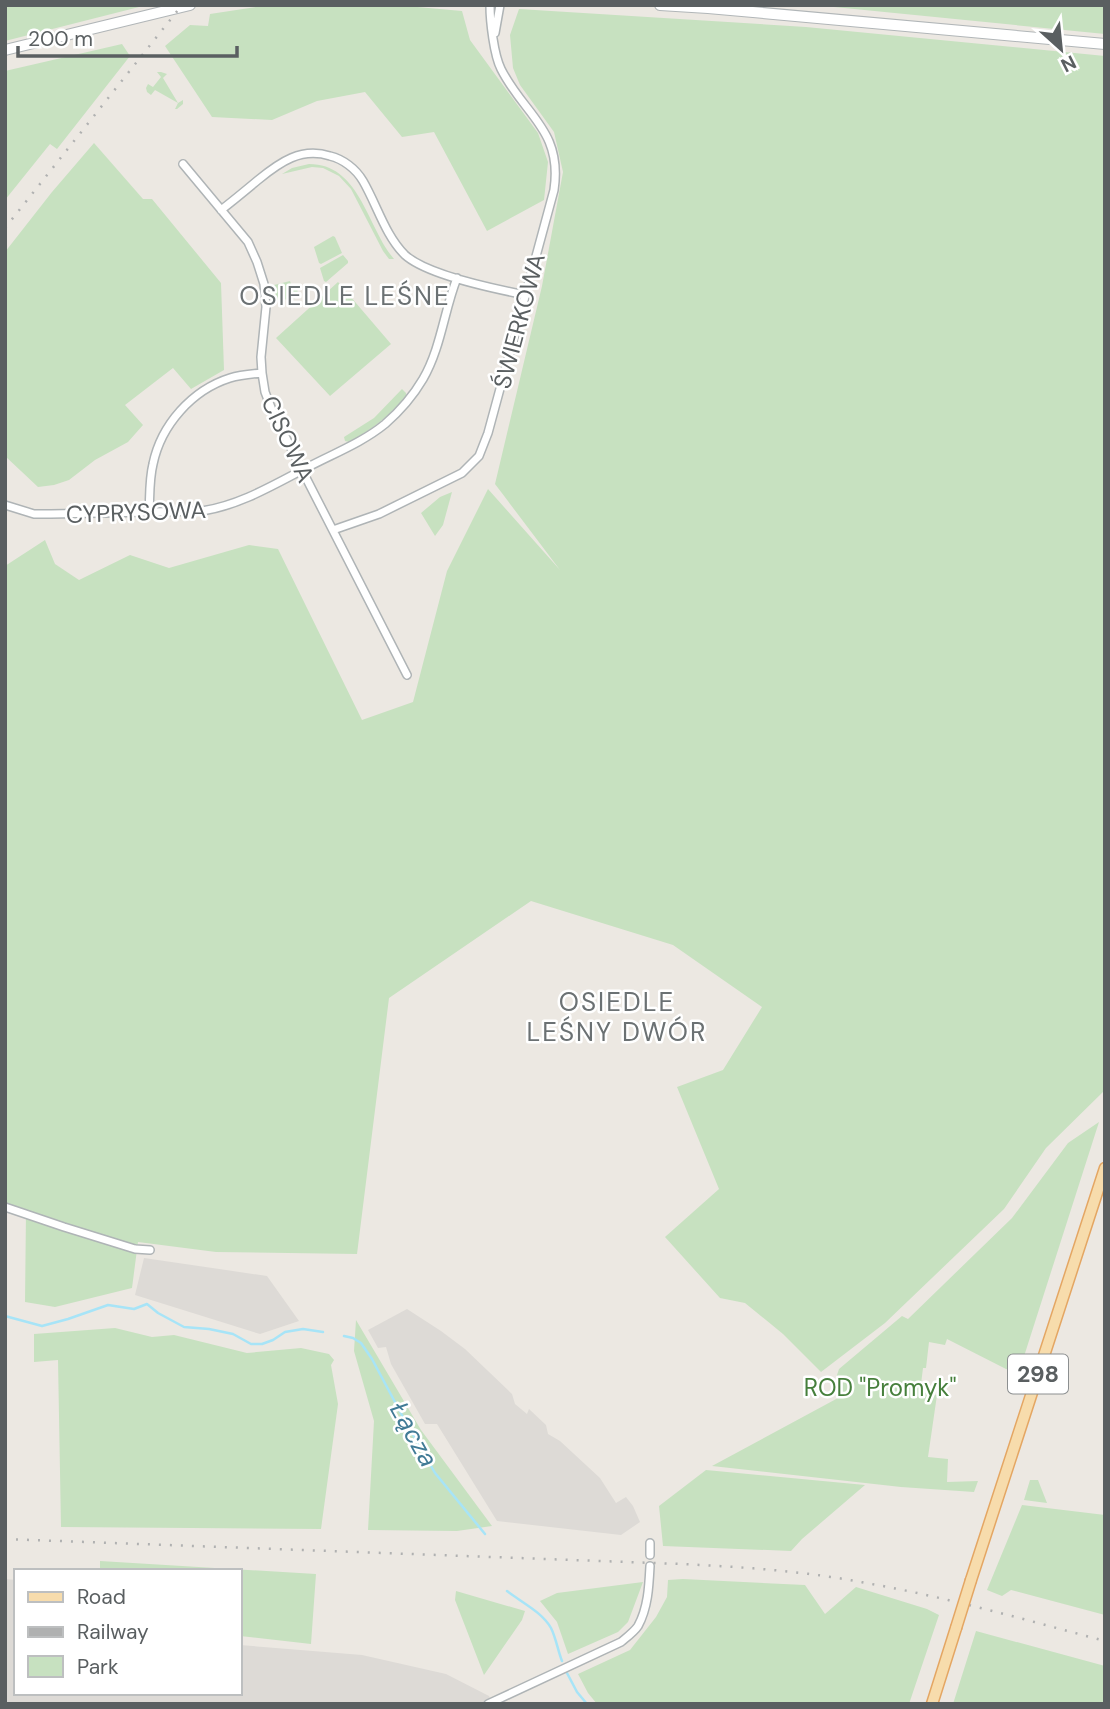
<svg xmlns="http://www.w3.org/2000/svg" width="1110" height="1709" font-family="'DM Sans',sans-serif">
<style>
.industrial{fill:#dddad6}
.green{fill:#c7e1c0}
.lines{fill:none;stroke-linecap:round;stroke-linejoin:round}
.stream{stroke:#a7e4f7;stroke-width:2.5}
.street-casing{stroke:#afb4b6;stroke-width:10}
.secondary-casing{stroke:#b1b6b8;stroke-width:12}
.primary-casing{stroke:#e4a663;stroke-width:13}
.street{stroke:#fff;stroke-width:7}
.secondary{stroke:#fff;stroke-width:10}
.primary{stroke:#f7dcac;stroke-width:10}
.rail{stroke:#b0b1b1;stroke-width:2.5;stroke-dasharray:2 9;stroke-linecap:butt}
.primary-bridge-casing{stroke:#e4a663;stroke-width:13;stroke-linecap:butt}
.primary-bridge{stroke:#f7dcac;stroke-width:10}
.labels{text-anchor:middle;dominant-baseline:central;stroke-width:5;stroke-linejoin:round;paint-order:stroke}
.shield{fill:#fff;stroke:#8c8f90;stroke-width:2}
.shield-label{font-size:23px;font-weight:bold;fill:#5a5f61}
.street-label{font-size:24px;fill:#5a5f61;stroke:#fff}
.park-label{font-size:24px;fill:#467f3c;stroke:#fff}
.neighbourhood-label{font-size:26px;letter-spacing:2px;fill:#6b7173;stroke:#fff}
.water-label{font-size:26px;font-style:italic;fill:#417b96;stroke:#fff}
</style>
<rect width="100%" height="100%" fill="#ece8e2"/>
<path class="industrial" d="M144 1258 267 1276 299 1321 260 1334 135 1295Z
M407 1309 441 1331 465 1349 512 1394 515 1404 527 1414 529 1409 546 1425 548 1434 560 1441 600 1478 616 1503 626 1497 633 1506 640 1522 621 1535 497 1521 437 1424H425L391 1364 386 1347 378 1348 368 1330Z
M5 1579 16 1580V1693H240V1645L362 1655 446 1674 489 1696 493 1704H5Z"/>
<path class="green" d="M5 5H147L5 41Z
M269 5H395L462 11 470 40 538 133 548 162 544 200 487 231 434 132 402 137 365 92 317 101 272 120 212 117 165 46 190 25 208 26 210 14Z
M814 5H1105V34Z
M519 9 806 27 1105 56V1090L1046 1148 1004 1209 885 1323 821 1372 783 1334 745 1303 720 1298 665 1237 719 1189 677 1087 723 1070 762 1007 673 945 531 901 389 998 357 1254 216 1252 138 1242 132 1288 55 1307 25 1302 26 1212 5 1203V566L45 540 55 564 79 580 130 555 169 568 249 545 278 549 362 720 413 702 447 571 488 489 560 570 495 484 542 286 563 172 554 132 520 85 513 68 510 35Z
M122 44 130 56 57 149 50 144 5 200V71Z
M157 72H161L167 74 163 78 178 103 183 100V104L177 109H175L178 103 155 90 151 95 147 92 146 88 148 84 153 87 161 77Z
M94 143 143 199H152L221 283 224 370 191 389 173 368 125 405 143 425 128 442 95 460 69 480 54 485 38 487 5 456V252L52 192Z
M309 164C360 164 367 227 394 259H389L383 251 351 189 339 176 323 168 312 167 282 174 292 168Z
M333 236 335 237 342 253 321 264 319 263 314 247Z
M343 255 348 261V263L326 282 324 281 320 268Z
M290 281 292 287 297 286 298 296 294 299 276 300 274 285Z
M338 282 391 344 330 396 276 338Z
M402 389 406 393V396C389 416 372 430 349 442L345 441 344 437 374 418Z
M452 492 443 525 435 536 421 513 440 497Z
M1099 1122 1019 1372 1006 1369 947 1339 945 1345 929 1342 926 1368H923L920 1392 937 1395 928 1457 948 1459 947 1482 978 1481 974 1492 901 1487 712 1466 838 1398 837 1375 839 1369 902 1316 908 1319 1012 1218 1068 1143Z
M356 1320 421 1430 492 1526 457 1531 368 1530 374 1421 354 1351Z
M115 1328 152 1337 174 1335 247 1353 301 1348 329 1354 334 1360 331 1365 338 1404 321 1529 61 1527 58 1360 34 1362V1334Z
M706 1470 865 1485 802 1539 791 1551 663 1546 659 1506Z
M1030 1480H1038L1047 1503 1024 1500Z
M1022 1505 1105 1515V1615L1011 1590 1002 1596 987 1590Z
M100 1561 316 1574 311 1644 240 1636V1571H100Z
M683 1579 805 1585 825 1614 856 1587 927 1609 939 1615 909 1704H597L588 1693 578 1674 630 1650 656 1617 667 1597 668 1580Z
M643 1582 628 1622 618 1632 568 1654 557 1622 540 1601 557 1593Z
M456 1591 525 1611 522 1620 484 1675 455 1600Z
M976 1631 1105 1666V1704H953Z"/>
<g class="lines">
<path class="stream" d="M5 1316 42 1326 68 1319 108 1305 134 1309 147 1304 158 1313 184 1327 209 1329 233 1334 251 1344H262L273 1340 285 1332 303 1329 323 1332
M344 1336 353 1338 361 1343 372 1359 404 1419 435 1473 485 1534
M507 1591C521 1602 542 1612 551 1628 556 1638 558 1651 562 1661
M567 1673 577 1692 587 1704"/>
<g class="street-casing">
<path id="street" d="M495 33 500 5
M183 164 248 242 257 262 264 284 266 307 261 357 262 373 265 392 272 410 302 470 407 675
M221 210C234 200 246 190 258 180 280 162 301 147 330 156 343 159 356 169 363 181 377 205 385 235 405 255 427 275 495 289 526 295
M5 505 34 514H51L202 511C241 505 275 484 310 466 335 453 363 442 385 424 400 411 413 396 423 379 441 348 444 311 457 278
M149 513C150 497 149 480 153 464 161 425 192 390 230 378 240 375 251 374 262 373
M333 530 379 514 462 473 479 456 488 433 554 190C563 130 524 115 501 69 494 55 490 22 490 5
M5 1207 64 1227 135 1249 150 1250
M650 1543V1555
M488 1704 621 1642C627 1637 634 1632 638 1626 648 1608 649 1586 650 1566"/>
</g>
<g class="secondary-casing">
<path id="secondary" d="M660 5 708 8 1105 44
M5 50 190 5"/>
</g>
<g class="primary-casing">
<path id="primary" d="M971 1580 1105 1168
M932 1704 956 1628"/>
</g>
<use href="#street" class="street"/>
<use href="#secondary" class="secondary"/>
<use href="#primary" class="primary"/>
<path class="rail" d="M5 228 182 5
M5 1539 681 1564C743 1567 805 1571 866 1583 947 1597 1026 1620 1105 1641"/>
<g class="primary-bridge-casing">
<path id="primary-bridge" d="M956 1628 971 1580"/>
</g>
<use href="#primary-bridge" class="primary-bridge"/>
</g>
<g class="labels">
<rect class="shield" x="1008" y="1354.5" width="60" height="39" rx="5"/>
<g class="shield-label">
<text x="1038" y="1374">298</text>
</g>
<g class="street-label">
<text transform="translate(519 321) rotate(-75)">ŚWIERKOWA</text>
<text transform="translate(288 439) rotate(65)">CISOWA</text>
<text transform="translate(136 512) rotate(-2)">CYPRYSOWA</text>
</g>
<g class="park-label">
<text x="880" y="1387">ROD "Promyk"</text>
</g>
<g class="neighbourhood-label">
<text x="345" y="296">OSIEDLE LEŚNE</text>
<text x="617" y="1002">OSIEDLE<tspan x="617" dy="30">LEŚNY DWÓR</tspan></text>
</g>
<g class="water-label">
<text transform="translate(414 1434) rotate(61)">Łącza</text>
</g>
</g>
<rect width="1110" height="1709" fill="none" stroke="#5a5f61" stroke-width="14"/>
<rect x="14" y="1569" width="228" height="126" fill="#ffffff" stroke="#bdbfc0" stroke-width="2"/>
<rect x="28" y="1592" width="35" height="10" fill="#f7dcac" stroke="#bdbfc0" stroke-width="2"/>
<text x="77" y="1604" font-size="21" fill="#5a5f61">Road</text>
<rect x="28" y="1627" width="35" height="10" fill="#b0b1b1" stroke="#bdbfc0" stroke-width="2"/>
<text x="77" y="1639" font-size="21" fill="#5a5f61">Railway</text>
<rect x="28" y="1656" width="35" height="21" fill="#c7e1c0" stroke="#bdbfc0" stroke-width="2"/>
<text x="77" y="1674" font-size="21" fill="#5a5f61">Park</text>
<g transform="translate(1061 49) rotate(153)" stroke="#ffffff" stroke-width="5" paint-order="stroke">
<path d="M0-5L12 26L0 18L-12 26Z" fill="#5a5f61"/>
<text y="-10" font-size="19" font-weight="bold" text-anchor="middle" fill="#5a5f61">N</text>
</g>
<path d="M18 46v10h219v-10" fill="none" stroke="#5a5f61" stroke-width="3.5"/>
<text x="28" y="46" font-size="21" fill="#5a5f61" stroke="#ffffff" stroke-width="5" paint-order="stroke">200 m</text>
</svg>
